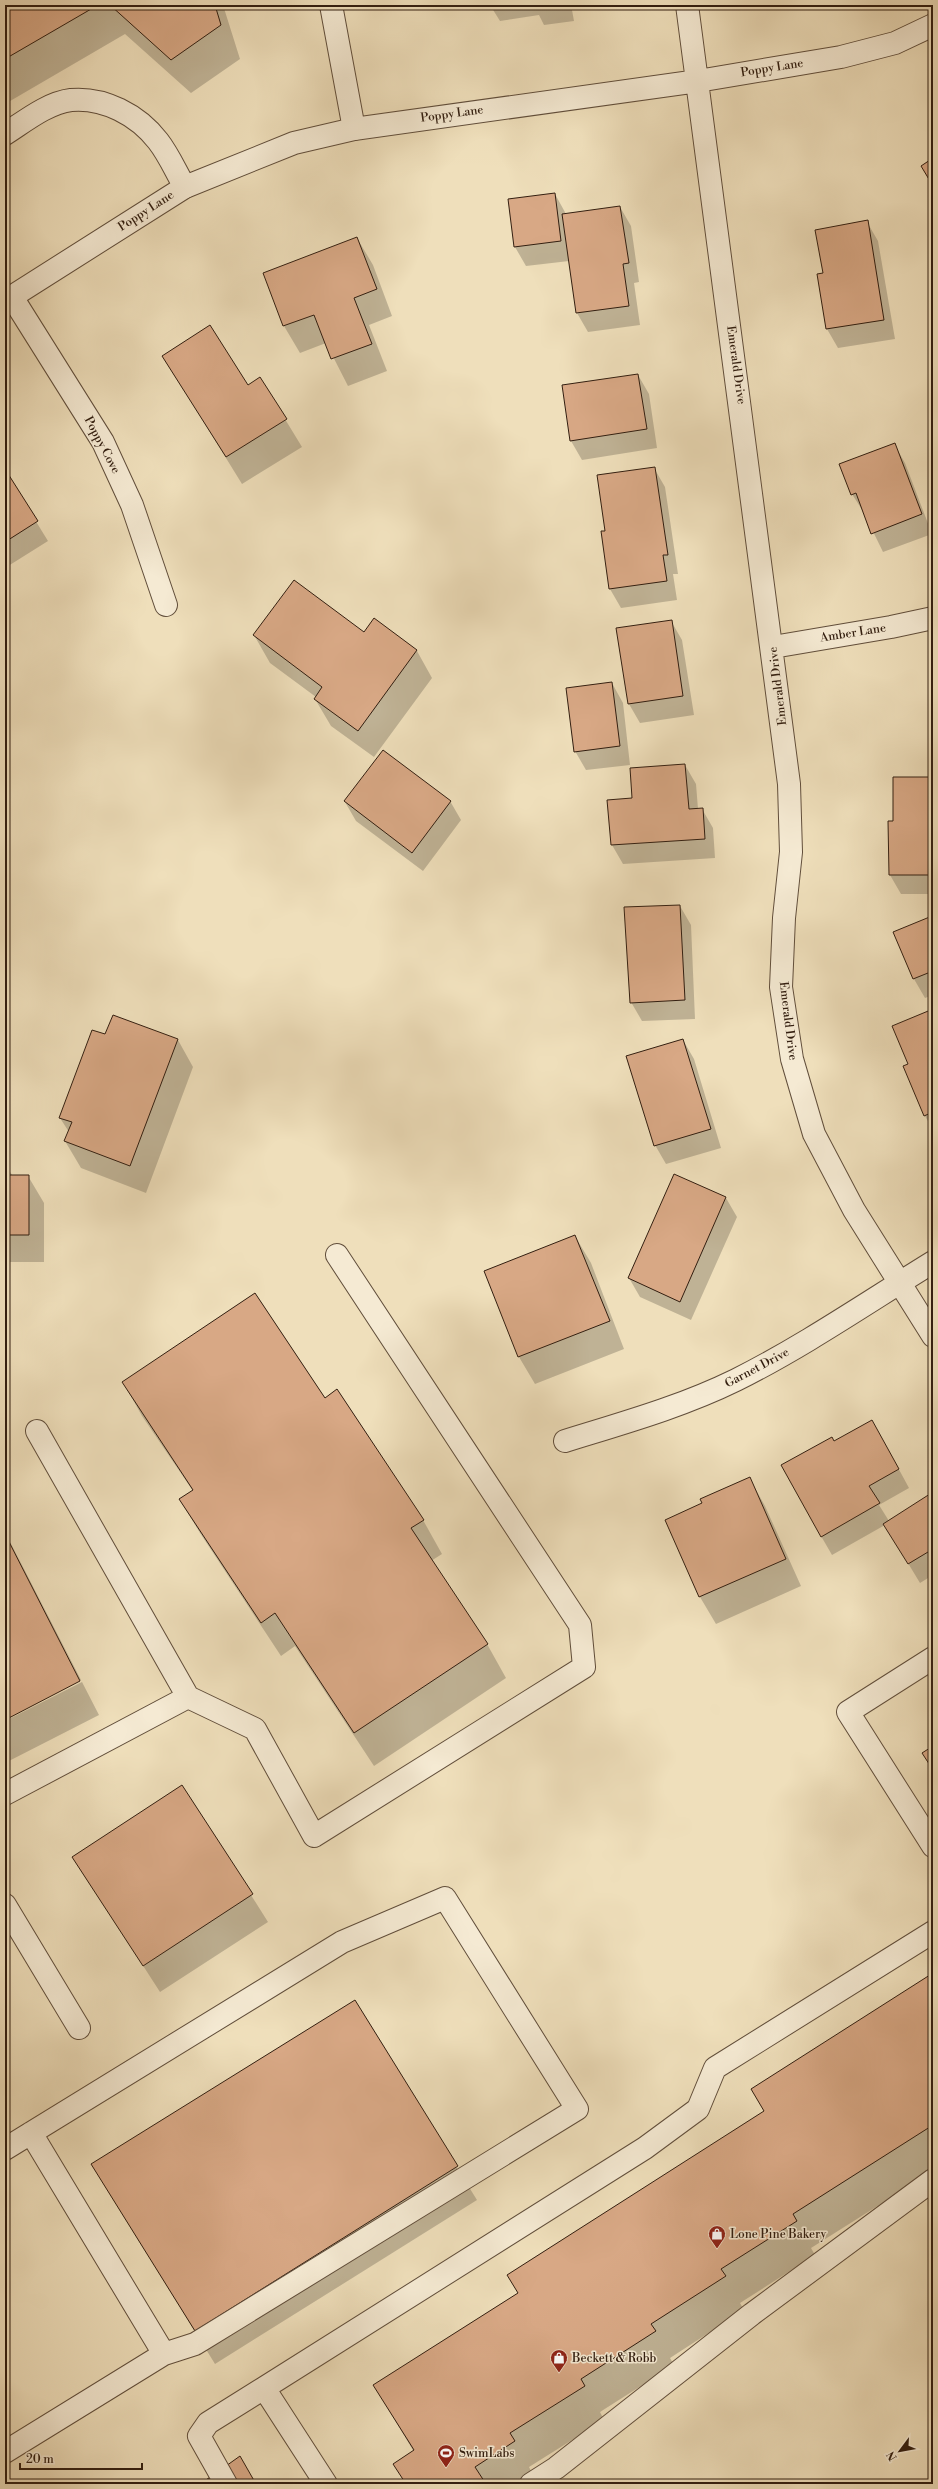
<svg xmlns="http://www.w3.org/2000/svg" width="938" height="2489" font-family="'Libre Bodoni',serif">
<style>
.shadow{fill:#0003}
.building{fill:#d8a885;stroke:#321e10}
.lines{fill:none;stroke-linecap:round;stroke-linejoin:round}
.service-casing{stroke:#614e3b;stroke-width:24}
.minor-casing{stroke:#614e3b;stroke-width:24}
.service{stroke:#f5ead3;stroke-width:22}
.minor{stroke:#f5ead3;stroke-width:22}
.labels{text-anchor:middle;dominant-baseline:central;stroke-width:3;stroke-linejoin:round;paint-order:stroke}
.street-label{font-size:12px;fill:#321e10;stroke:#f5ead3}
.poi-label{font-size:12px;fill:#321e10;stroke:#f5ead3;text-anchor:start}
</style>
<rect width="100%" height="100%" fill="#efdfbb"/>
<filter id="stains"><feTurbulence type="fractalNoise" baseFrequency=".005" numOctaves="4"/><feColorMatrix values="0 0 0 0 .2 0 0 0 0 .09 0 0 0 0 .02 0 0 0 .5 -.17"/></filter>
<radialGradient id="worn" r=".72"><stop offset=".6" stop-color="#630" stop-opacity="0"/><stop offset="1" stop-color="#630" stop-opacity=".3"/></radialGradient>
<path class="shadow" d="M5 5H223L240 59 191 93 125 34 5 104Z
M490 5H609L572 10 574 21 544 25 539 15 500 21Z
M555 194 566 214 620 207 631 226 639 282 634 283 640 325 588 332 577 313 569 261 526 266 515 247Z
M867 222 878 241 895 339 838 348 827 329 824 274Z
M357 238 373 265 392 316 369 325 387 371 348 386 326 343 300 353 284 326 264 273Z
M163 356 248 386 260 378 302 447 242 484Z
M638 375 649 394 657 448 582 460 571 441Z
M894 444 905 463 932 534 883 552 864 513 852 494Z
M654 468 665 487 678 574H673L677 600 621 608 610 589 602 532 606 531Z
M5 471 48 541 5 568Z
M374 619 417 651 432 678 374 757 331 726 315 699 316 697 270 663 254 635 364 633Z
M671 621 682 640 694 715 640 723 629 704Z
M612 683 623 703 630 765 586 770 575 751Z
M685 765 696 784 698 809H702L713 828 715 858 623 864 612 845 608 801 633 799Z
M933 778V894H901L890 875 894 822Z
M450 801 461 820 423 871 356 821 345 802Z
M680 906 691 925 695 1019 642 1021 631 1002Z
M931 917 933 995 925 998 914 979 895 933Z
M933 1010V1130L925 1116 909 1065Z
M106 1036 178 1040 193 1067 146 1193 81 1168 65 1141 69 1132 60 1118Z
M683 1040 694 1059 721 1148 666 1164 655 1145Z
M5 1165 13 1176H28L44 1203V1262H5Z
M726 1198 737 1217 691 1320 640 1297 629 1278Z
M575 1236 591 1263 624 1349 535 1384 519 1357 485 1271Z
M123 1382 423 1520 442 1554 431 1561 487 1644 506 1678 374 1766 295 1646 281 1656 200 1533 180 1500 193 1491 142 1416Z
M883 1440 909 1488 879 1505 889 1521 933 1493V1575L920 1583 885 1525 832 1555 821 1536 834 1442Z
M750 1479 765 1506 801 1586 716 1624 700 1597 666 1520 703 1504Z
M5 1532 81 1680 5 1719Z
M82 1682 99 1715 5 1763V1721Z
M182 1786 268 1922 160 1992 73 1857Z
M933 1975V2171L811 2248 815 2255 740 2303 744 2310 670 2358 674 2365 600 2412 604 2420 529 2467 533 2475 519 2484H406L414 2452 374 2385 519 2293 765 2112Z
M354 2002 477 2200 215 2364 93 2165Z"/>
<path class="building" d="M5 5H98L5 59Z
M110 5H215L221 25 171 60Z
M933 158V186L921 166Z
M555 193 561 241 514 247 508 199Z
M620 206 629 263 623 264 629 306 576 313 562 214Z
M868 220 884 320 826 329 817 274 823 273 815 230Z
M357 237 377 289 354 298 372 344 331 359 314 315 283 326 263 273Z
M210 325 248 385 260 377 287 419 226 457 162 356Z
M638 374 647 429 570 441 562 385Z
M895 443 922 514 871 534 856 493 851 495 839 464Z
M655 467 668 555H663L667 581 609 589 601 531H605L597 475Z
M5 469 38 521 5 542Z
M294 580 364 632 374 618 417 650 358 731 314 699 322 687 253 635Z
M672 620 683 696 628 704 616 628Z
M612 682 620 746 574 752 566 688Z
M383 750 451 801 412 853 344 801Z
M685 764 689 809 703 808 705 839 611 845 607 800 632 798 630 768Z
M893 777H933V875H889L888 821H893Z
M680 905 685 1000 630 1003 624 907Z
M932 916 933 971 913 979 893 932Z
M933 1009V1112L924 1116 903 1066 908 1064 892 1026Z
M113 1015 178 1039 130 1166 64 1141 72 1122 59 1118 92 1030 105 1034Z
M683 1039 711 1129 654 1146 626 1056Z
M5 1164H7V1175H29V1235H5Z
M674 1174 726 1197 680 1302 628 1278Z
M575 1235 610 1321 518 1357 484 1271Z
M255 1293 325 1398 337 1389 424 1520 411 1528 488 1644 354 1733 275 1613 261 1623 179 1499 193 1490 122 1382Z
M872 1420 899 1469 869 1486 880 1503 821 1537 781 1465 832 1437 834 1441Z
M750 1477 786 1559 699 1597 665 1520 702 1503 700 1499Z
M933 1492V1549L908 1564 883 1524Z
M5 1534 80 1681 5 1720Z
M933 1746V1770L922 1753Z
M182 1785 253 1894 143 1966 72 1857Z
M933 1973V2125L793 2214 797 2221 721 2269 726 2276 651 2324 656 2331 581 2379 585 2386 510 2433 515 2441 475 2467 486 2484H406L393 2464 414 2450 373 2385 518 2293 507 2275 764 2111 751 2089Z
M355 2000 458 2166 195 2331 91 2164Z
M240 2456 256 2484H200L219 2471Z"/>
<g class="lines">
<g class="service-casing">
<path id="service" d="M331 5 354 129
M5 134C24 122 47 103 71 100 104 97 138 115 158 141 169 155 176 172 185 187
M37 1431 188 1697
M933 1658 848 1712 933 1846
M5 1794 188 1697 255 1729 314 1836 584 1667 580 1625 337 1255
M5 1905 79 2028
M31 2133 164 2354
M5 2149 342 1942 445 1898 577 2109 195 2344 164 2354 5 2452
M226 2484 199 2436 208 2423 264 2388
M326 2484 264 2388 645 2148 698 2109 715 2068 933 1932
M531 2484 556 2468 752 2314 933 2180"/>
</g>
<g class="minor-casing">
<path id="minor" d="M687 5 789 784 791 852 784 918 781 987 792 1059 814 1134 854 1210 933 1336
M12 297 103 442 132 505 166 605
M5 301 185 187 294 143 354 129 698 81 841 57 895 43 933 25
M773 647 891 627 933 618
M565 1441C623 1423 681 1407 736 1380 804 1346 868 1302 933 1262"/>
</g>
<use href="#service" class="service"/>
<use href="#minor" class="minor"/>
</g>
<defs>
<g id="shop-pin" transform="scale(0.9)"><path d="M0 17L-7.5 6A9.5 9.5 0 1 1 7.5 6Z" fill="#8f2418" stroke="#f5ead3"/><path d="M-5-2.5h2.3a2.7 3.5 0 0 1 5.4 0H5L5.5 6h-11ZM-1.5-2.5h3a1.5 2.3 0 0 0-3 0Z" fill="#fff"/></g>
<g id="stadium-pin" transform="scale(0.9)"><path d="M0 17L-7.5 6A9.5 9.5 0 1 1 7.5 6Z" fill="#8f2418" stroke="#f5ead3"/><path d="M0-5a6.5 5 0 1 0 0 10a6.5 5 0 1 0 0-10ZM-3.5-1.8h7v3.6h-7Z" fill="#fff"/></g>
</defs>
<g fill-rule="evenodd">
<use href="#shop-pin" x="717" y="2234"/>
<use href="#shop-pin" x="559" y="2358"/>
<use href="#stadium-pin" x="446" y="2453"/>
</g>
<g class="labels">
<g class="street-label">
<text transform="translate(772 68) rotate(-9)">Poppy Lane</text>
<text transform="translate(452 114) rotate(-8)">Poppy Lane</text>
<text transform="translate(146 211) rotate(-33)">Poppy Lane</text>
<text transform="translate(736 365) rotate(82)">Emerald Drive</text>
<text transform="translate(102 445) rotate(62)">Poppy Cove</text>
<text transform="translate(853 633) rotate(-9)">Amber Lane</text>
<text transform="translate(778 686) rotate(-97)">Emerald Drive</text>
<text transform="translate(788 1021) rotate(83)">Emerald Drive</text>
<text transform="translate(757 1368) rotate(-28)">Garnet Drive</text>
</g>
<g class="poi-label">
<text x="730" y="2234">Lone Pine Bakery</text>
<text x="572" y="2358">Beckett &amp; Robb</text>
<text x="459" y="2453">SwimLabs</text>
</g>
</g>
<rect width="938" height="2489" fill="none" stroke="#efdfbb" stroke-width="20"/>
<rect x="6" y="6" width="926" height="2477" fill="none" stroke="#321e10" stroke-width="2"/>
<rect x="10" y="10" width="918" height="2469" fill="none" stroke="#321e10"/>
<g transform="translate(900 2451) rotate(238)" stroke="#f5ead3" stroke-width="3" paint-order="stroke">
<path d="M0-3L7 15L0 10L-7 15Z" fill="#321e10"/>
<text y="-6" font-size="11" font-weight="bold" text-anchor="middle" fill="#321e10">N</text>
</g>
<path d="M20 2463v6h122v-6" fill="none" stroke="#321e10" stroke-width="2"/>
<text x="26" y="2463" font-size="12" fill="#321e10" stroke="#f5ead3" stroke-width="3" paint-order="stroke">20 m</text>
<rect width="100%" height="100%" filter="url(#stains)"/>
<rect width="100%" height="100%" fill="url(#worn)"/>
</svg>
